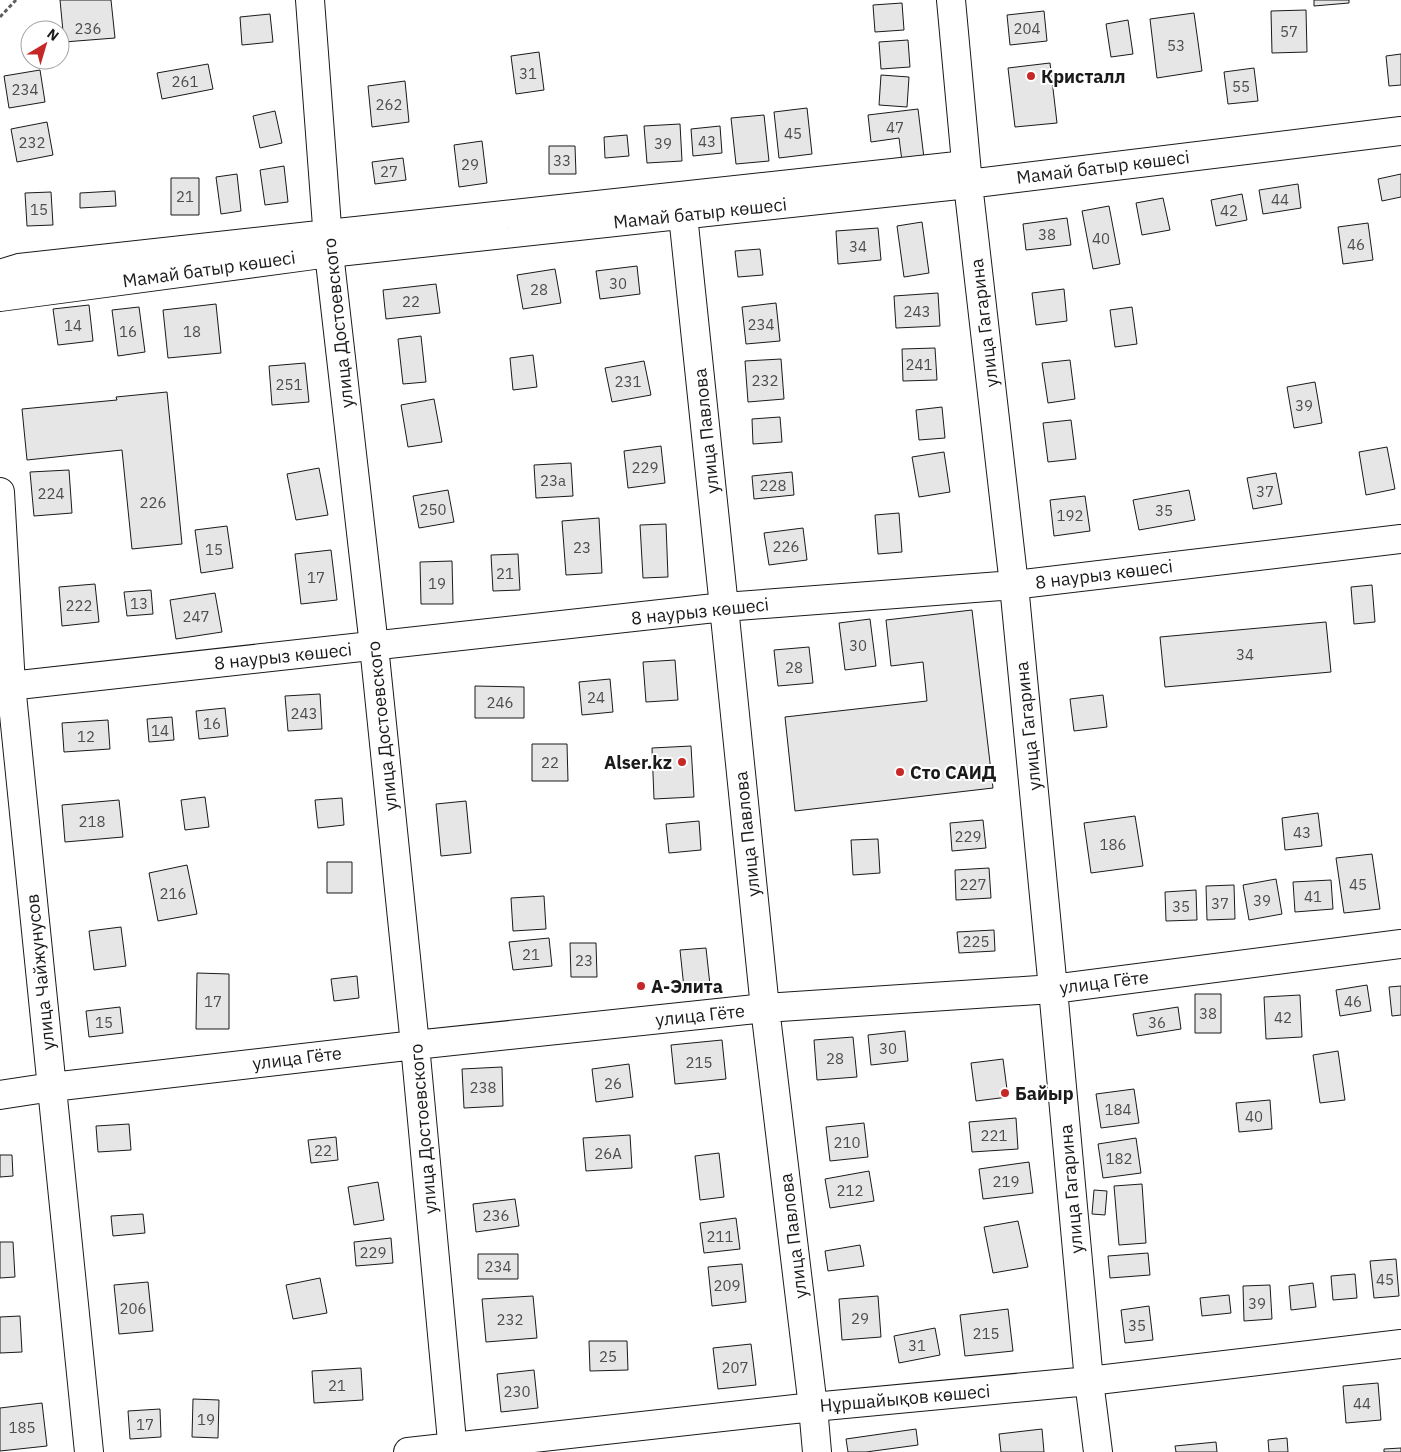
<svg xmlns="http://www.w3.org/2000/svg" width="1401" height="1452" font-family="'IBM Plex Sans',sans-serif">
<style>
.building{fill:#e6e6e6;stroke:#1a1a1a}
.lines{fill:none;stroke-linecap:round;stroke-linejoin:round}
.minor-casing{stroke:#1a1a1a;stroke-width:30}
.path{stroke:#5f5f5f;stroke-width:3;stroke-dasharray:4 2.5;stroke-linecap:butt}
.minor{stroke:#fff;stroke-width:28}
.poi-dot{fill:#c62828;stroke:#fff;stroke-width:2}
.labels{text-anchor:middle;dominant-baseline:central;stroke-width:4;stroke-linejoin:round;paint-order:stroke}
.number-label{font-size:15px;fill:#4d4d4d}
.poi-label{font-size:18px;font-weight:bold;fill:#1a1a1a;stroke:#fff;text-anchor:start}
.street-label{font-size:18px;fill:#1a1a1a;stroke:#fff}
</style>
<rect width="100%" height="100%" fill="#fff"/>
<path class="building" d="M60 0H111L115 38 64 42Z
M1314 0H1349V3L1314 6Z
M902 3 904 30 875 32 873 5Z
M1306 10 1307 52 1272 53 1271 11Z
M1044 11 1047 41 1010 45 1007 15Z
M1194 13 1202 71 1157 78 1150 19Z
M270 14 273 42 242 45 240 17Z
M1128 20 1133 54 1111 57 1106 24Z
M908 40 910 67 881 69 879 42Z
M539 52 544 90 516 94 511 56Z
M1401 54V85L1389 86 1386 56Z
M1050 63 1057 123 1015 127 1008 68Z
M208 64 213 89 162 99 157 73Z
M1254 68 1258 101 1228 104 1224 72Z
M40 70 45 102 9 108 4 76Z
M881 75 909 77 907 107 879 105Z
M405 81 409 122 372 127 368 86Z
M807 108 812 154 779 158 774 112Z
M918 109 924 158 902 161 899 138 871 142 868 115Z
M275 111 282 143 260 148 253 116Z
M764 115 769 161 736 164 731 118Z
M47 122 53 155 17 162 11 129Z
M680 124 682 161 647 163 644 126Z
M720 126 722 153 693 156 691 129Z
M627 135 629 156 605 158 604 137Z
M482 141 487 183 459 187 454 145Z
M549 146H575L576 174H549Z
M403 158 406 180 375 184 372 162Z
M284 166 288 202 265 205 260 170Z
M237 174 241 211 221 214 216 177Z
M1401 174V197L1382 201 1378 179Z
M171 178H199V215H171Z
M1298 184 1301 208 1263 214 1259 190Z
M115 191 116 206 80 208V193Z
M51 192 53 225 27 226 25 193Z
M1242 194 1247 220 1216 226 1211 200Z
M1163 198 1170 230 1142 235 1136 203Z
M1109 206 1120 264 1093 269 1082 211Z
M1067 218 1071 245 1026 250 1023 224Z
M922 222 929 273 904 277 897 226Z
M1368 223 1373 260 1343 264 1338 227Z
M878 228 881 260 838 264 836 231Z
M760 249 763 275 738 277 735 251Z
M637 266 640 294 600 299 596 271Z
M555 269 561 303 523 309 517 275Z
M436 284 440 313 386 319 383 290Z
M1064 289 1067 321 1036 325 1032 293Z
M938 293 940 326 896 328 894 296Z
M776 303 780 341 746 344 742 307Z
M216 304 221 353 168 358 163 310Z
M89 305 93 341 58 345 53 309Z
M139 307 145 352 118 356 112 310Z
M1132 307 1137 344 1115 347 1110 310Z
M421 336 426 382 403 384 398 339Z
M935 348 937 380 903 381 902 349Z
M533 355 537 387 513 390 510 358Z
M781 359 784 399 748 402 745 361Z
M1070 360 1075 399 1048 403 1042 363Z
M644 361 651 395 612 402 605 368Z
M305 363 309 402 272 405 269 366Z
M1315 382 1322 423 1294 428 1287 387Z
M167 392 182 544 132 549 122 450 27 460 22 409 117 400 116 397Z
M434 399 442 442 408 447 401 405Z
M942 407 945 438 919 440 916 410Z
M780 417 782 442 753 444 752 419Z
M1071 420 1076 459 1048 462 1043 423Z
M661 446 665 483 628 488 624 451Z
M1387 447 1395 489 1366 495 1359 452Z
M944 452 950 492 919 497 912 457Z
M571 463 573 496 536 498 534 465Z
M319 468 328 515 296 520 287 474Z
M69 470 72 513 34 516 30 472Z
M792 472 794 495 754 499 752 476Z
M1276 473 1282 504 1253 509 1247 478Z
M448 490 454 522 419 528 413 496Z
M1189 490 1195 520 1139 530 1133 500Z
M1085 496 1090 531 1054 536 1050 500Z
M899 513 902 552 878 554 875 515Z
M599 518 602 573 566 575 562 521Z
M666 524 668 577 643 578 640 525Z
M227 526 233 568 201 573 195 530Z
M803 528 807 560 769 565 764 533Z
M331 550 337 600 301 604 295 554Z
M518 554 520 590 493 591 491 555Z
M452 561 453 604H421L420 562Z
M95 584 99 622 62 626 59 587Z
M1372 585 1375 622 1354 624 1351 587Z
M151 590 153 614 127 616 124 592Z
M215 593 222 632 176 639 170 600Z
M972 610 993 788 795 811 785 717 927 701 923 662 891 666 886 620Z
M870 619 876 666 845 670 839 623Z
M1326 622 1331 672 1165 687 1160 637Z
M809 647 813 683 778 686 774 650Z
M675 660 678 700 646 702 643 662Z
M610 679 613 712 582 715 579 682Z
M475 686 524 687V718H475Z
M320 694 322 729 288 731 285 696Z
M1103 695 1107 727 1074 731 1070 699Z
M225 708 228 736 199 739 196 711Z
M172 717 174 740 149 742 147 719Z
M108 720 110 749 64 752 62 723Z
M532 744H567L568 781H532Z
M691 746 694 797 654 799 652 748Z
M205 797 209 827 185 830 181 800Z
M342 798 344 825 318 828 315 800Z
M119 800 123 837 65 842 62 805Z
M466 801 471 853 441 856 436 804Z
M1318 813 1322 846 1285 850 1282 818Z
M1135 816 1143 866 1091 873 1084 823Z
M983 820 986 848 952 851 950 823Z
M699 821 701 850 669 853 666 824Z
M878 839 880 873 853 875 851 840Z
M1372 854 1380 909 1344 913 1336 858Z
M327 862H352V893H327Z
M187 865 197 914 158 921 149 873Z
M989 868 991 898 956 900 955 870Z
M1276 879 1282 914 1249 920 1243 885Z
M1331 880 1333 909 1295 912 1293 882Z
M1234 885 1235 919 1207 920 1206 886Z
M1196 890 1197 920 1166 921 1165 892Z
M544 896 546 929 513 931 511 898Z
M121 927 126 966 94 970 89 931Z
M994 930 995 951 959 953 957 932Z
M549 938 552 966 513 970 509 942Z
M570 943H596L597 977H571Z
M706 948 710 985 684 988 680 950Z
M197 973 229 974V1029H196Z
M357 976 359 998 334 1001 331 979Z
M1367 985 1371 1011 1340 1016 1336 990Z
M1401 986V1015L1392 1016 1389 987Z
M1195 994H1221V1033H1195Z
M1300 995 1302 1037 1266 1039 1264 997Z
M120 1007 123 1033 89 1037 86 1011Z
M1178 1007 1181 1029 1137 1036 1133 1014Z
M905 1031 908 1061 871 1065 868 1035Z
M853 1037 857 1077 817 1080 814 1040Z
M722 1040 726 1079 675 1084 671 1045Z
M1338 1051 1345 1100 1320 1103 1313 1055Z
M1003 1059 1008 1097 976 1101 971 1063Z
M629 1064 633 1097 596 1102 592 1069Z
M502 1067 503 1106 464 1108 462 1069Z
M1134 1089 1139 1123 1101 1128 1096 1094Z
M1270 1100 1272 1129 1239 1132 1236 1103Z
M1016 1118 1018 1149 972 1152 969 1122Z
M864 1123 868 1157 830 1161 826 1127Z
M129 1124 131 1150 98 1152 96 1126Z
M630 1135 632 1168 586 1171 583 1138Z
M336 1137 338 1160 311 1163 308 1140Z
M1136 1138 1141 1173 1103 1178 1098 1144Z
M719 1153 724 1197 700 1200 695 1156Z
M0 1155H12L13 1176 0 1177Z
M1029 1162 1033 1193 983 1199 979 1169Z
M869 1171 874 1201 830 1208 825 1179Z
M378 1182 384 1220 354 1225 348 1187Z
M1142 1184 1146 1243 1119 1245 1114 1186Z
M1094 1190 1107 1191 1105 1215 1092 1214Z
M515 1199 519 1226 476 1232 473 1204Z
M143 1214 145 1233 113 1236 111 1216Z
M736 1218 740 1249 704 1253 700 1223Z
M1018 1221 1028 1267 993 1273 984 1227Z
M391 1238 393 1263 356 1266 354 1242Z
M0 1242H13L15 1277 0 1278Z
M860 1245 864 1266 828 1271 825 1251Z
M1148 1253 1150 1275 1110 1278 1108 1256Z
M478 1254H518V1279H478Z
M1396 1259 1399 1296 1374 1298 1370 1261Z
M742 1264 746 1302 712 1306 708 1267Z
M1355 1274 1357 1298 1333 1300 1331 1276Z
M320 1278 327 1313 293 1319 286 1285Z
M148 1282 153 1331 119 1334 114 1285Z
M1313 1283 1316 1307 1291 1310 1289 1286Z
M1270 1285 1272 1319 1244 1321 1243 1286Z
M1229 1295 1231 1313 1202 1316 1200 1298Z
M533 1296 537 1338 486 1342 482 1299Z
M878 1296 881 1337 842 1340 839 1299Z
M1149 1306 1153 1340 1125 1343 1121 1310Z
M1008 1309 1013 1351 965 1356 960 1315Z
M20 1316 22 1352 0 1353V1317Z
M935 1328 940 1355 899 1363 894 1336Z
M589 1341H627L628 1370 590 1371Z
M751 1344 756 1385 718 1389 713 1348Z
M361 1368 363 1400 314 1403 312 1371Z
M534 1370 538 1408 501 1412 497 1374Z
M1378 1383 1381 1420 1346 1423 1343 1386Z
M193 1399 219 1400 218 1438 192 1437Z
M42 1403 47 1446 0 1451V1408Z
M160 1409 161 1437 130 1439 128 1411Z
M916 1429 918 1445 866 1452H848L846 1439Z
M1042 1429 1044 1452H1001L999 1434Z
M1287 1438 1288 1452H1269L1268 1440Z
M1216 1442 1217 1452H1176L1175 1446Z
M1401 1448V1452H1384V1449Z"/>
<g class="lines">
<g class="minor-casing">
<path id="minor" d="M310 0 329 253 374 646 415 1045 453 1452
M951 0 968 184 1014 585 1053 989 1089 1381 1098 1452
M683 215 724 607 765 1008 813 1407 817 1452
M0 274 19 268 328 234 966 165
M0 297 329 253 968 184 1401 131
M0 492 11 685 89 1452
M0 687 724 607 1014 585 1401 539
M0 1095 52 1087 415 1045 765 1008 1053 989 1401 944
M408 1452 813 1407 1089 1381 1401 1344"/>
</g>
<path class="path" d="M0 17 16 0"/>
<use href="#minor" class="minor"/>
</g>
<g class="poi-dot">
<circle cx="1031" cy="76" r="5"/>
<circle cx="682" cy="762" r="5"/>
<circle cx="900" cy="772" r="5"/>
<circle cx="641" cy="986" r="5"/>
<circle cx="1005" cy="1093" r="5"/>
</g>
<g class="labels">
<g class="number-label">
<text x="88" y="28">236</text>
<text x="1027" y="28">204</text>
<text x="1289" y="31">57</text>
<text x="1176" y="45">53</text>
<text x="528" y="73">31</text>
<text x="185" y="81">261</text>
<text x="1241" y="86">55</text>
<text x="25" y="89">234</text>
<text x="389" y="104">262</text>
<text x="895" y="127">47</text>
<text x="793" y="133">45</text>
<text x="707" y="141">43</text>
<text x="32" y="142">232</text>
<text x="663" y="143">39</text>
<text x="562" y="160">33</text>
<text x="470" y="164">29</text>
<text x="389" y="171">27</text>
<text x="185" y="196">21</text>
<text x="1280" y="199">44</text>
<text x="39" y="209">15</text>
<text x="1229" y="210">42</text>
<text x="1047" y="234">38</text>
<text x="1101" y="238">40</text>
<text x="1356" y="244">46</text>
<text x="858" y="246">34</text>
<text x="618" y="283">30</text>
<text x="539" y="289">28</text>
<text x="411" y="301">22</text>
<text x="917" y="311">243</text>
<text x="761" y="324">234</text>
<text x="73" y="325">14</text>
<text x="128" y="331">16</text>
<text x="192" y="331">18</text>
<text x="919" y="364">241</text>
<text x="765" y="380">232</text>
<text x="628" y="381">231</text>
<text x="289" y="384">251</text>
<text x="1304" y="405">39</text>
<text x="645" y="467">229</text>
<text x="553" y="480">23а</text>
<text x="773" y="485">228</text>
<text x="1265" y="491">37</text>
<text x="51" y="493">224</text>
<text x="153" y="502">226</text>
<text x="433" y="509">250</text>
<text x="1164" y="510">35</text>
<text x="1070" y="515">192</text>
<text x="786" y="546">226</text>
<text x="582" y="547">23</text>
<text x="214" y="549">15</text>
<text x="505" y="573">21</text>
<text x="316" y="577">17</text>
<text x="437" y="583">19</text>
<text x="139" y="603">13</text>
<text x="79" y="605">222</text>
<text x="196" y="616">247</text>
<text x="858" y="645">30</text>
<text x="1245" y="654">34</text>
<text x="794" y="667">28</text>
<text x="596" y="697">24</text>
<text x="500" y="702">246</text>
<text x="304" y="713">243</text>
<text x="212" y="723">16</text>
<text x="160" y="730">14</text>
<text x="86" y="736">12</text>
<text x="550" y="762">22</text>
<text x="92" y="821">218</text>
<text x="1302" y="832">43</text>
<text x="968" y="836">229</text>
<text x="1113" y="844">186</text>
<text x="973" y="884">227</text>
<text x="1358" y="884">45</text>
<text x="173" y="893">216</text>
<text x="1313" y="896">41</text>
<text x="1262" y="900">39</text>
<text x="1220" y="903">37</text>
<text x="1181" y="906">35</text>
<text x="976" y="941">225</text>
<text x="531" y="954">21</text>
<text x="584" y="960">23</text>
<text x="213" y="1001">17</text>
<text x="1353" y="1001">46</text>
<text x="1208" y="1013">38</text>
<text x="1283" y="1017">42</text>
<text x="104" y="1022">15</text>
<text x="1157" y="1022">36</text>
<text x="888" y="1048">30</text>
<text x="835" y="1058">28</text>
<text x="699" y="1062">215</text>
<text x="613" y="1083">26</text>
<text x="483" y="1087">238</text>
<text x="1118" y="1109">184</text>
<text x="1254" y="1116">40</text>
<text x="994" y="1135">221</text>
<text x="847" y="1142">210</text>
<text x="323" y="1150">22</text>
<text x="608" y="1153">26А</text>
<text x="1119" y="1158">182</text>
<text x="1006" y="1181">219</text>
<text x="850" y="1190">212</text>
<text x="496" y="1215">236</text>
<text x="720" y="1236">211</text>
<text x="373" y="1252">229</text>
<text x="498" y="1266">234</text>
<text x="1385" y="1279">45</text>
<text x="727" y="1285">209</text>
<text x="1257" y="1303">39</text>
<text x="133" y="1308">206</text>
<text x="860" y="1318">29</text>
<text x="510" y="1319">232</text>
<text x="1137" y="1325">35</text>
<text x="986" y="1333">215</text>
<text x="917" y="1345">31</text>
<text x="608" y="1356">25</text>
<text x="735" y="1367">207</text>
<text x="337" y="1385">21</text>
<text x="517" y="1391">230</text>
<text x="1362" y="1403">44</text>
<text x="206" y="1419">19</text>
<text x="145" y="1424">17</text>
<text x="22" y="1427">185</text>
</g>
<g class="poi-label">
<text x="1041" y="76">Кристалл</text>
<text x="672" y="762" text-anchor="end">Alser.kz</text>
<text x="910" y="772">Сто САИД</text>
<text x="651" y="986">А-Элита</text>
<text x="1015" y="1093">Байыр</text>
</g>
<g class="street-label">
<text transform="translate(1103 167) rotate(-7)">Мамай батыр көшесі</text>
<text transform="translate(700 213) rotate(-6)">Мамай батыр көшесі</text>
<text transform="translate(209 269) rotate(-8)">Мамай батыр көшесі</text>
<text transform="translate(338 323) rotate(-96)">улица Достоевского</text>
<text transform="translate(984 323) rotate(-97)">улица Гагарина</text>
<text transform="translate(706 431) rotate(-96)">улица Павлова</text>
<text transform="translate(1104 574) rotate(-7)">8 наурыз көшесі</text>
<text transform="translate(700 611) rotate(-6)">8 наурыз көшесі</text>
<text transform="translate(283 656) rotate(-6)">8 наурыз көшесі</text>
<text transform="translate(382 726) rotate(-96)">улица Достоевского</text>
<text transform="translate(1028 726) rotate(-96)">улица Гагарина</text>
<text transform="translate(747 834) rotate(-96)">улица Павлова</text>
<text transform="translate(40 972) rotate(-96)">улица Чайжунусов</text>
<text transform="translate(1104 982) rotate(-7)">улица Гёте</text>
<text transform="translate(700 1015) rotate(-6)">улица Гёте</text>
<text transform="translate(297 1058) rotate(-7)">улица Гёте</text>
<text transform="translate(423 1129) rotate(-95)">улица Достоевского</text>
<text transform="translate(1071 1189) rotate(-95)">улица Гагарина</text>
<text transform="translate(793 1236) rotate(-97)">улица Павлова</text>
<text transform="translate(905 1398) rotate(-5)">Нұршайықов көшесі</text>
</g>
</g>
<g transform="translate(45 45) rotate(38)"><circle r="24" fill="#ffffff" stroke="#a3a3a3"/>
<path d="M0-4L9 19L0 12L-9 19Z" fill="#c62828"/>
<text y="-8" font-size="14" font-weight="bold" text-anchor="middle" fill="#1a1a1a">N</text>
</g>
</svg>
